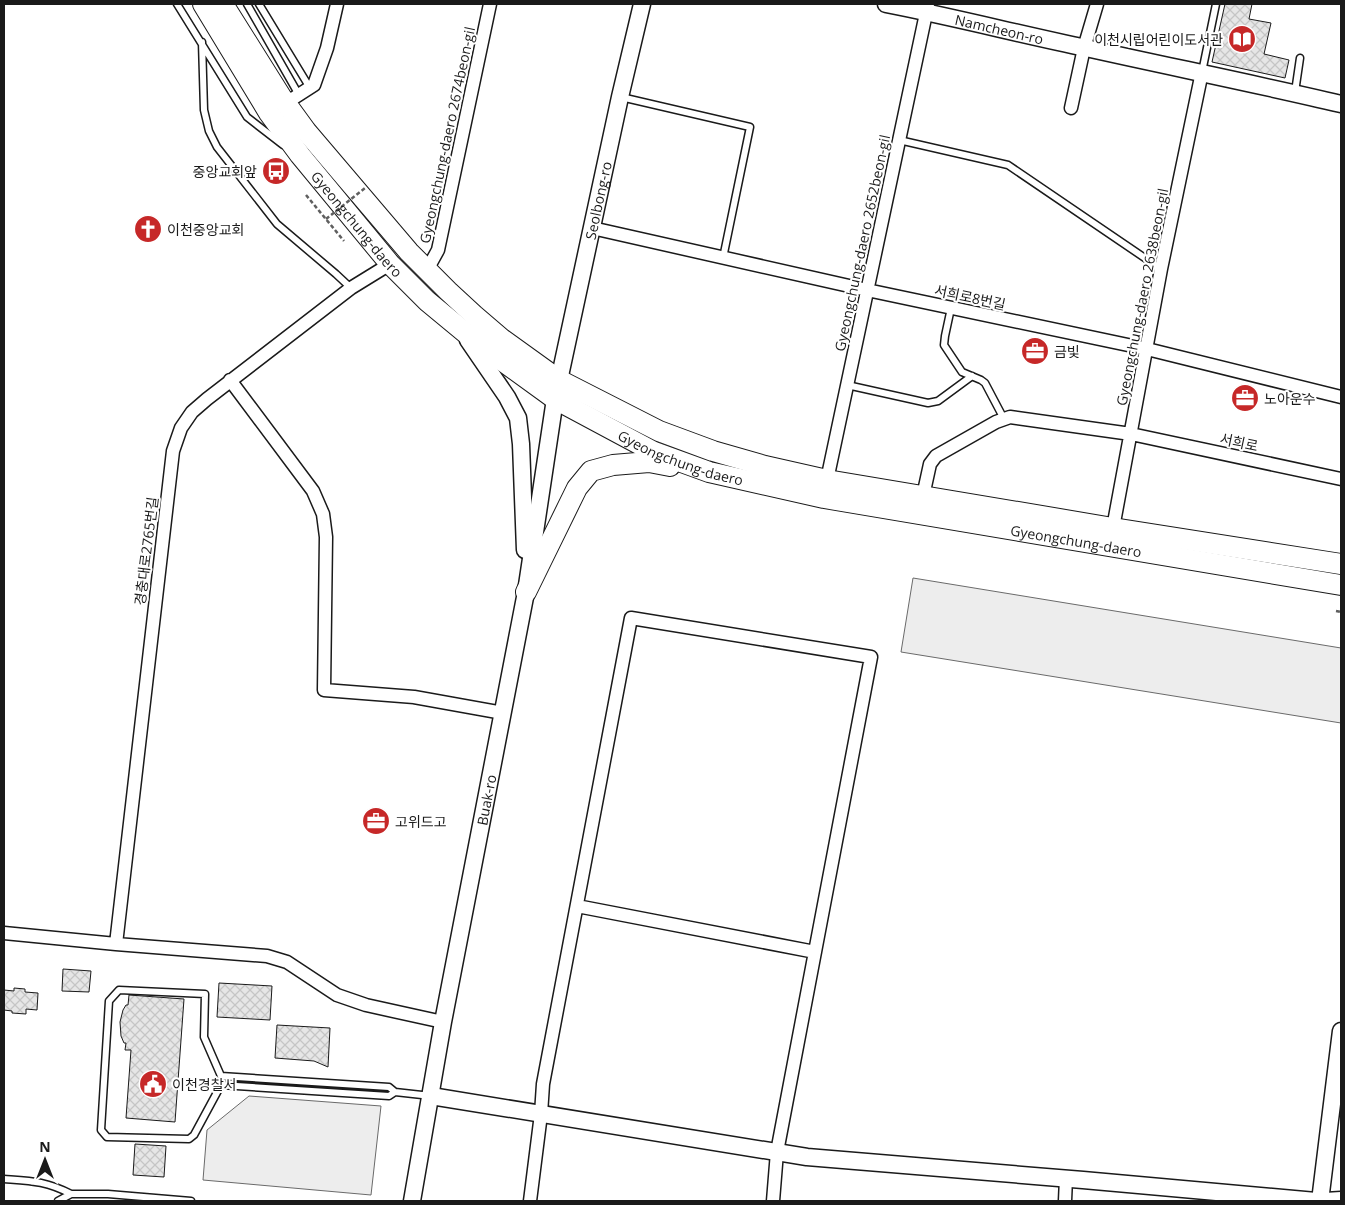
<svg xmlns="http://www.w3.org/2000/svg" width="1345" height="1205" font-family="'Open Sans','Noto Sans KR',sans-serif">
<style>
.built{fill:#ededed;stroke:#6a6a6a}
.building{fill:url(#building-cross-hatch);stroke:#1a1a1a}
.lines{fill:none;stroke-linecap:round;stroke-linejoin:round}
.service-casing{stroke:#1a1a1a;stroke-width:9}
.minor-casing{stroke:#1a1a1a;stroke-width:15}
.tertiary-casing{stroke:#1a1a1a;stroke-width:19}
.primary-casing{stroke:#1a1a1a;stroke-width:22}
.path{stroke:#5f5f5f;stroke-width:2.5;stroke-dasharray:4 2.5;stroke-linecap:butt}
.service{stroke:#fff;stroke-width:6}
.minor{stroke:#fff;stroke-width:12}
.tertiary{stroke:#fff;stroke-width:16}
.primary{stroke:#fff;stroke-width:20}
.path-bridge{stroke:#5f5f5f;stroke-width:2.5;stroke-dasharray:4 2.5;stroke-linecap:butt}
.labels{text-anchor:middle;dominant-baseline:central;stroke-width:4;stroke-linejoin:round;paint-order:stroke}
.street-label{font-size:14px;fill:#1a1a1a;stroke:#fff}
.poi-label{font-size:14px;fill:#1a1a1a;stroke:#fff;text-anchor:start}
</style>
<defs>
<pattern id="building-cross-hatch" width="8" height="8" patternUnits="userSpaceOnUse" patternTransform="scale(1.25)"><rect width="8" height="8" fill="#e6e6e6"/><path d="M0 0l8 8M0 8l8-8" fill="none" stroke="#c5c5c5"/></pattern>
</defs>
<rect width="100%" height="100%" fill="#fff"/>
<path class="built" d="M913 578 1341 648V723L901 652Z
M249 1096 381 1106 371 1195 203 1180 207 1130Z"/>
<path class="building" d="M1225 4H1252L1249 19 1271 23 1264 54 1289 60 1285 78 1212 62Z
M63 969 91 971 89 992 62 991Z
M219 983 272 986 270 1020 217 1017Z
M14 988 25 989V992L38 993 37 1010 26 1009V1014L12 1013V1011L4 1010V990L14 991Z
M129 995 184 999 175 1122 126 1118 131 1050H125L126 1043H124L121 1036 120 1022 123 1010 126 1005H128Z
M277 1025 330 1028 328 1067 314 1061 275 1058Z
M135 1144 166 1146 164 1177 133 1175Z"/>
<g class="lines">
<g class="service-casing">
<path id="service" d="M177 4 247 117 283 145
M247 4 299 95
M259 4 310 88
M202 42 204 110 209 131 217 147 277 224 336 274 351 288
M1202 72 1216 4
M1295 92 1300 58
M621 97 750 127 723 258
M899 140 1008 165 1161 269
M951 308 945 336 944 345 962 372 981 380 985 383 1004 419
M847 385 928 403 938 401 972 376
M119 990 205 994 204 1037 221 1076 389 1087 395 1092 389 1096 221 1085 194 1135 189 1139 107 1137 101 1130 109 1001Z
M395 1092 431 1096
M4 1179C31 1181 46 1181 71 1194
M58 1201 71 1194H108L191 1201"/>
</g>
<g class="minor-casing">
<path id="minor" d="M286 103 314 85 327 48 337 4
M1071 108 1084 48 1097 4
M592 228 867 290 1147 349 1341 397
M427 270 438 250 490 4
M230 380 313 491 323 514 326 537 324 690 414 697 503 713
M827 480 928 4
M923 496 930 464 936 456 996 422 1010 417 1131 434 1341 479
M1113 528 1161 269 1202 72
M577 906 815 952
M4 933 116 944 267 956 287 962 337 995 366 1005 443 1022
M116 944 173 451 181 428 192 412 207 399 351 288 390 264
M530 1201 541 1114 543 1084 631 618 871 657 777 1152 773 1201
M1065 1201 1066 1178"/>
</g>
<g class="tertiary-casing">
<g id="tertiary">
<path id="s1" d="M886 4C953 17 1019 34 1086 48 1171 67 1256 84 1341 104"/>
<path d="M468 340 507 397 518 418 521 444 525 550"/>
<path d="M431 1096 807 1157 1083 1180 1316 1201"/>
<path id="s2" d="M412 1201 443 1022 526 592 555 399 620 97 642 4"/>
<path d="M1320 1201 1341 1031"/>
<path d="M1325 1201 1341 1200"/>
</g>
</g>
<g class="primary-casing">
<g id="primary">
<path id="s3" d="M203 4 269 113 300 155 390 264 427 301 479 344 555 399 654 452 709 472 824 498 1341 585"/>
<path d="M223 4 282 98 306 131 409 252 448 291 474 315 502 339 559 380 659 431 713 451 765 466 827 480 1113 528 1341 564"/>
<path d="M526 592 577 488 591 471 613 465 649 462 670 466"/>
</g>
</g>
<path class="path" d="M306 195 344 241
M1336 611 1341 612"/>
<use href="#service" class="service"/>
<use href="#minor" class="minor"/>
<use href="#tertiary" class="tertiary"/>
<use href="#primary" class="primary"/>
<path class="path-bridge" d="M326 219 365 188"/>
</g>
<defs>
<g id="library-disc" transform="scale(1.4375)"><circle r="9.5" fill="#c62828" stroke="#fff"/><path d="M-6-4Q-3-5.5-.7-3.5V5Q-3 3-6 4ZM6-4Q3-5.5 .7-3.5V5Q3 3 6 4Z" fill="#fff"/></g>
<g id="bus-disc" transform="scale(1.4375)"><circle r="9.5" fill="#c62828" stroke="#fff"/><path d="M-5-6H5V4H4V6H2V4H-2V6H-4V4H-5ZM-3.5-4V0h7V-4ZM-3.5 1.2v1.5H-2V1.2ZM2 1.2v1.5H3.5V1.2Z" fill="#fff"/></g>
<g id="church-disc" transform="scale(1.4375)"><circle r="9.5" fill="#c62828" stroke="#fff"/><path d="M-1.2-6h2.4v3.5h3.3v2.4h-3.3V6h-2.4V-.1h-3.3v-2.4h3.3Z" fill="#fff"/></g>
<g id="office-disc" transform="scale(1.4375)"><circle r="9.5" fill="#c62828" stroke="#fff"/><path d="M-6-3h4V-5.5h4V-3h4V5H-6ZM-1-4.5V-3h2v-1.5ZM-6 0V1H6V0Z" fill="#fff"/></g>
<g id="civic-disc" transform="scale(1.4375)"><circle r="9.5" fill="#c62828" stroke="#fff"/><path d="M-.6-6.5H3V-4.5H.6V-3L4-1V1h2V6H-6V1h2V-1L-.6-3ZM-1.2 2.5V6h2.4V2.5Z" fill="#fff"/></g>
</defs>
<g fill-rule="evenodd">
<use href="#library-disc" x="1242" y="39"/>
<use href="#bus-disc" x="276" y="171"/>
<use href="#church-disc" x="148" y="229"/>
<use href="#office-disc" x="1035" y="351"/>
<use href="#office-disc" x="1245" y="398"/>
<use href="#office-disc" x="376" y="821"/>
<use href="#civic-disc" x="153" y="1084"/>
</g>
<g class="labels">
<g class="street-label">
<text stroke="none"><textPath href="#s1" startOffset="116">Namcheon-ro</textPath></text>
<text transform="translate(447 135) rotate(-78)">Gyeongchung-daero 2674beon-gil</text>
<text stroke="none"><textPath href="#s2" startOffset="1018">Seolbong-ro</textPath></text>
<text stroke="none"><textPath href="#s3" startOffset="269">Gyeongchung-daero</textPath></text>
<text transform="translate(862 243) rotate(-78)">Gyeongchung-daero 2652beon-gil</text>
<text transform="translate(970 297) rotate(12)">서희로8번길</text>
<text transform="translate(1142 297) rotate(-79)">Gyeongchung-daero 2638beon-gil</text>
<text transform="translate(1239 442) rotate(12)">서희로</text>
<text stroke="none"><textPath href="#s3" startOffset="674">Gyeongchung-daero</textPath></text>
<text stroke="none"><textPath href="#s3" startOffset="1079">Gyeongchung-daero</textPath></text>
<text transform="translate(146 551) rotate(-83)">경충대로2765번길</text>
<text stroke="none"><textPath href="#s2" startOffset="408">Buak-ro</textPath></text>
</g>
<g class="poi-label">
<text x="1223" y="39" text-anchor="end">이천시립어린이도서관</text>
<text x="257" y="171" text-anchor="end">중앙교회앞</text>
<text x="167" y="229">이천중앙교회</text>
<text x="1054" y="351">금빛</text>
<text x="1264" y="398">노아운수</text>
<text x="395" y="821">고위드고</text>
<text x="172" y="1084">이천경찰서</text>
</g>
</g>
<rect width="1345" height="1205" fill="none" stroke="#1a1a1a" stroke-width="10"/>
<g transform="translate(45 1160)" stroke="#ffffff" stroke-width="4" paint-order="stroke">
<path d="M0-4L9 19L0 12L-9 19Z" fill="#1a1a1a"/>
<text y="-8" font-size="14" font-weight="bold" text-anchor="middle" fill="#1a1a1a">N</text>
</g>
</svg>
